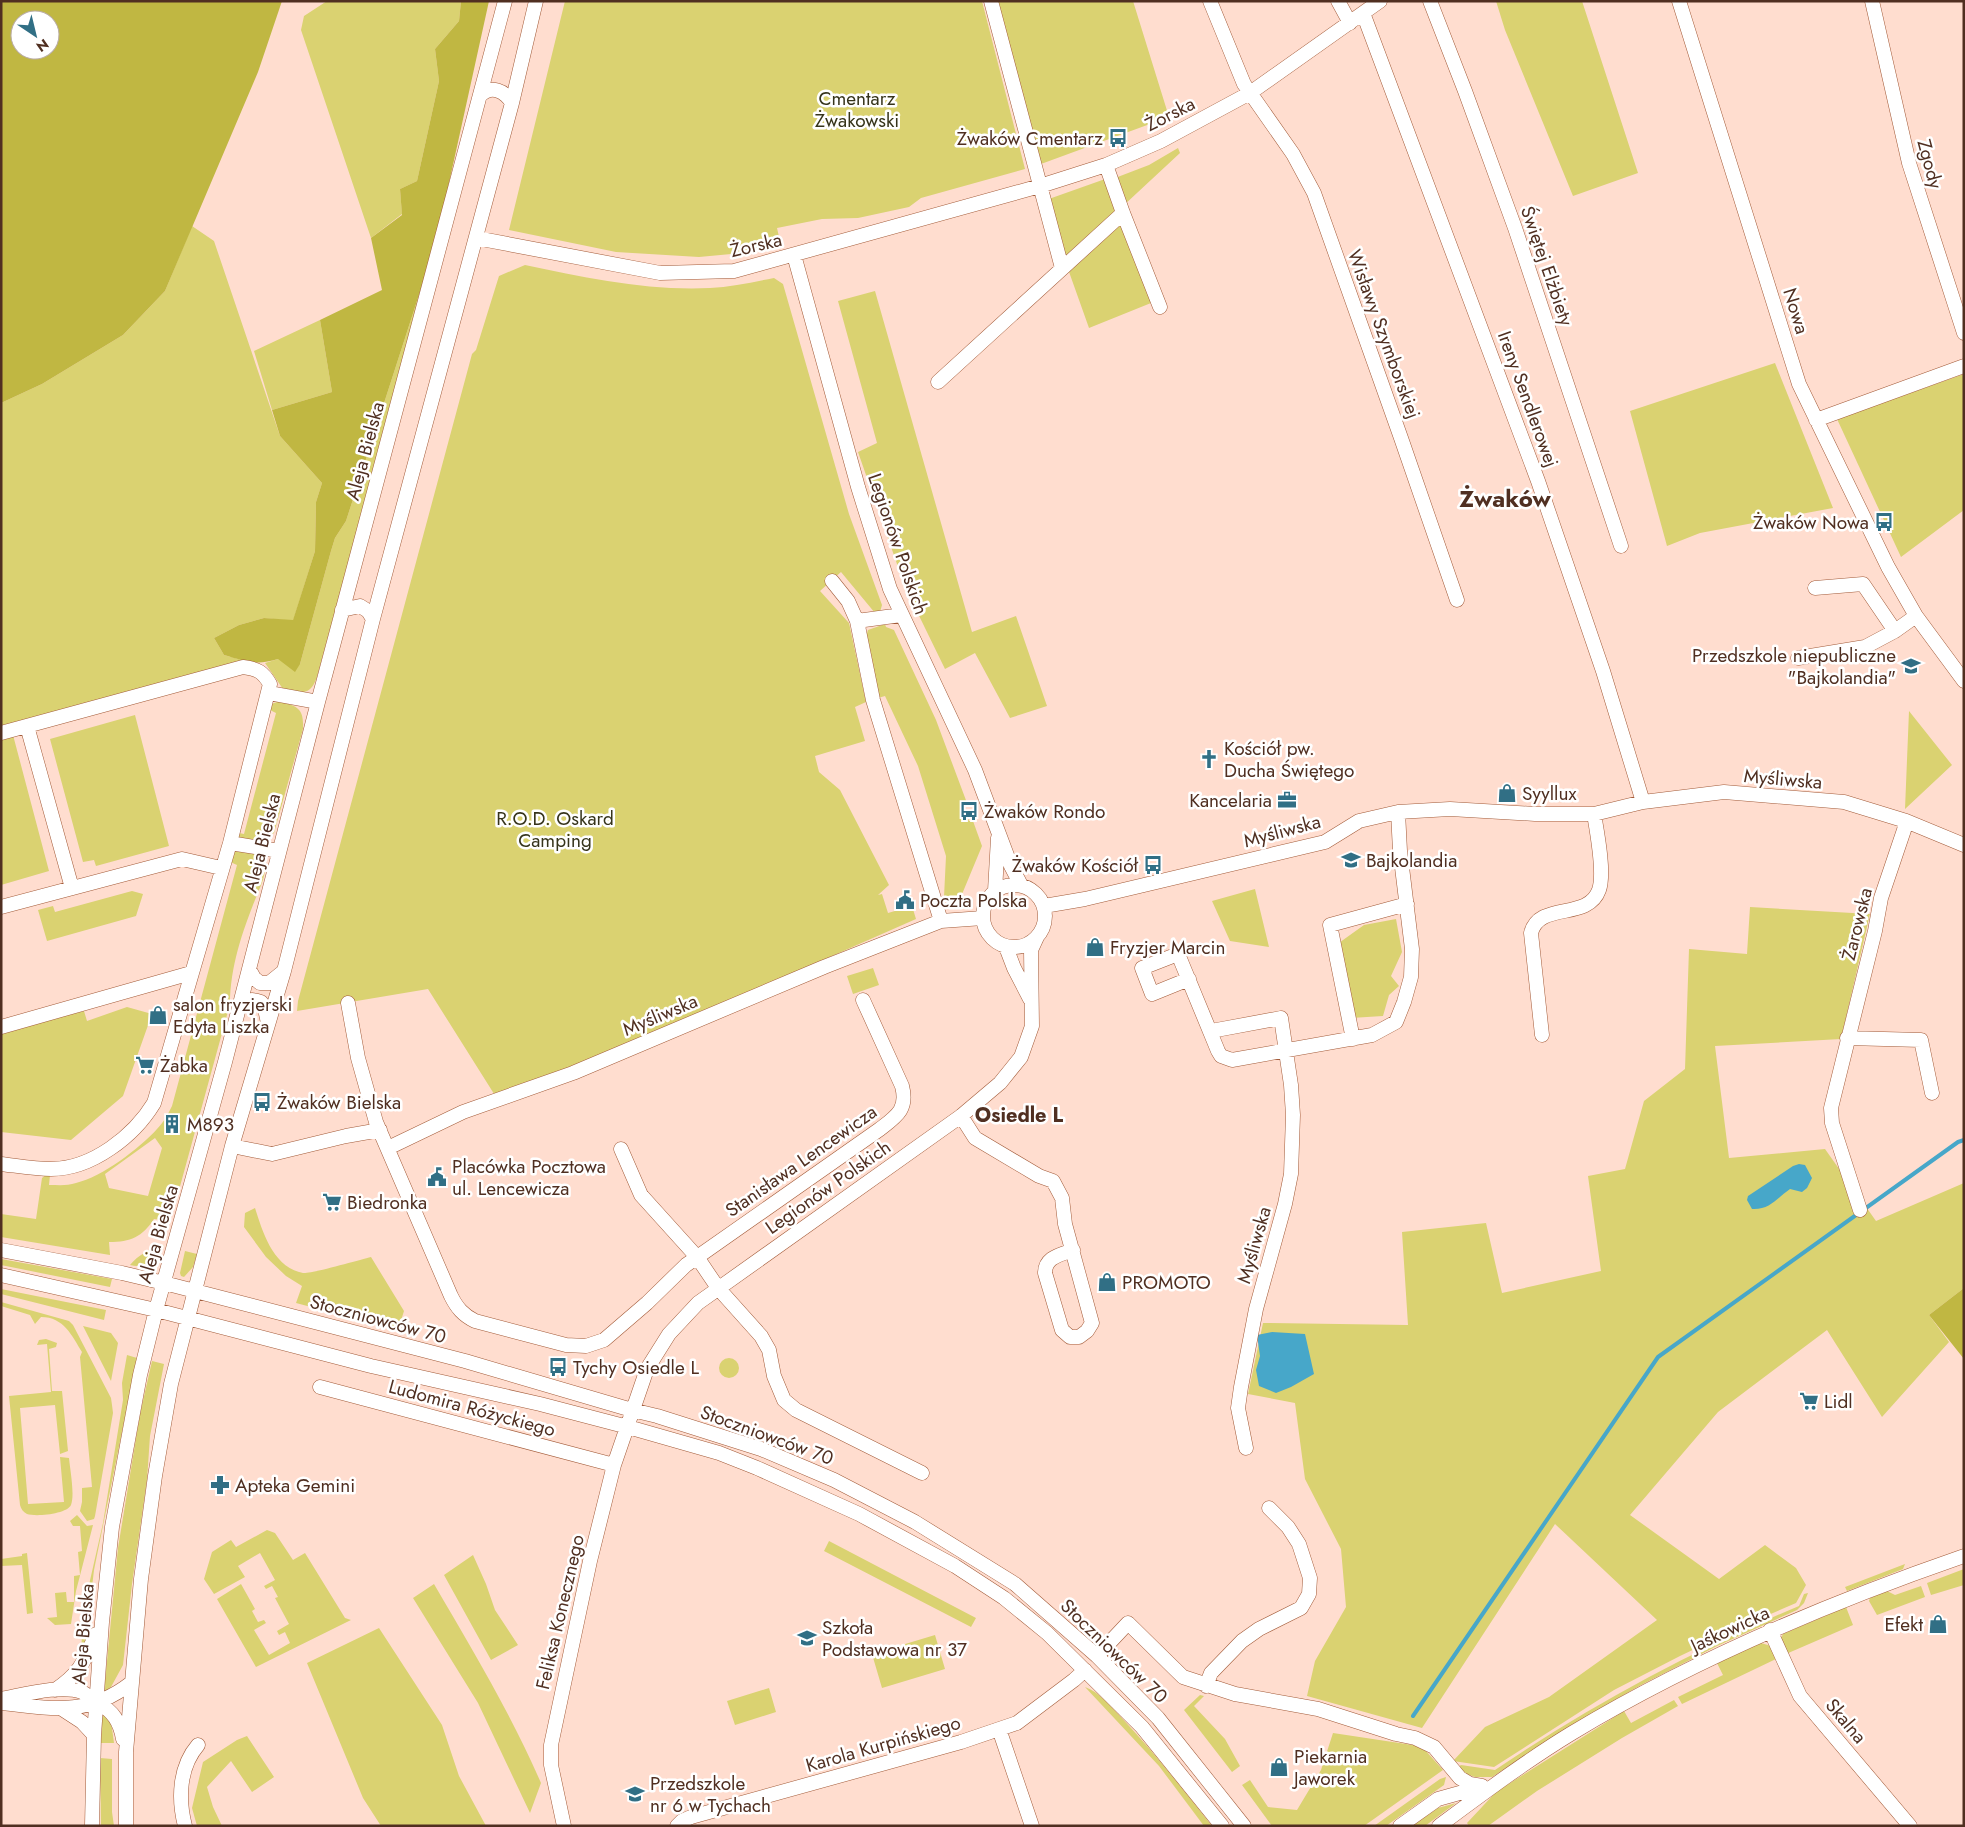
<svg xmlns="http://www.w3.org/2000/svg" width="1965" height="1827" font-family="Jost,sans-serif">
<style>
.green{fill:#dad271;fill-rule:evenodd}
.forest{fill:#c0b742;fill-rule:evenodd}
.water{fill:#47a7c9}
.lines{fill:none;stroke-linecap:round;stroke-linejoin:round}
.stream{stroke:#47a7c9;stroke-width:4}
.minor-casing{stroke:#a35b39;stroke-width:15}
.minor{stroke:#fff;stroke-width:14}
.labels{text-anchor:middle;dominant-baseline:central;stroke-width:5;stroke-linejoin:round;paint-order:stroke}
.park-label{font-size:19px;fill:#36341b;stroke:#fff}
.street-label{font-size:19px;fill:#502f21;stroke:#fff}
.poi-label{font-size:19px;fill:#502f21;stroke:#fff;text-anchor:start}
.neighbourhood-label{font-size:20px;font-weight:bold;fill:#502f21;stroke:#fff}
.district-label{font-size:24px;font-weight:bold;fill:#502f21;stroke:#fff}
</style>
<rect width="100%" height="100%" fill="#ffddcf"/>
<path class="green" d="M327 1H461L459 21 435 49 439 81 417 181 400 189 402 214 371 238 301 30 304 16Z
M565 1H982L1025 169 921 198 909 207 858 218 822 219 777 228 780 241 742 253 699 257 616 252 509 230Z
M998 1H1133L1169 117 1041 164Z
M1496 1H1582L1638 173 1573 196 1505 30Z
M1178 148 1180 153 1123 206 1115 178 1149 165Z
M1108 178 1118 211 1064 261 1046 200Z
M1121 221 1151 303 1089 328 1068 269Z
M192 226 214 241 280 436 322 483 316 502 315 551 293 621 264 618 239 625 214 638 224 655 253 663 1 730V403L42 384 123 335 165 291Z
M436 242 317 677C310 697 301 693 283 689L265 663 278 659 300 664 331 551 335 538 346 521Z
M525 265C585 278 648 291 710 288 731 287 753 282 774 278L783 284 849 514 882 605 880 612 875 613 841 572 820 591 849 623 866 702 855 707 865 741 815 756 819 772 840 790 889 885 878 895 882 894 888 913 912 906 916 919 798 971 799 975 496 1097 428 989 297 1011 298 1001 472 354 476 350 499 276Z
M875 291 972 632 1016 616 1047 706 1010 718 975 653 945 669 905 587 858 452 877 443 838 301Z
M320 320 332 392 272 410 254 351Z
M1775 363 1833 508 1700 533 1667 546 1630 411Z
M1964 374V510L1901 557 1837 419Z
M885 624 886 627 894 630 936 720 967 803 963 804 969 821H973L982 846 960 899 954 904 946 902 944 897 946 856 918 766 885 696 878 698 865 639 868 630Z
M280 701C298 707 304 708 303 729L274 833 262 841 237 839 239 833 244 834 276 713 270 710 271 704Z
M1909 711 1952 765 1905 809Z
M135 715 169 846 96 866 94 860 83 862 50 739Z
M13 735 49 871 1 885V739Z
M236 850C247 852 260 852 264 865 267 874 260 887 257 895 243 929 230 967 230 1004L176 1201 169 1221 154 1219C142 1237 131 1242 109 1242L110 1255 1 1237V1214L36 1219 42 1178 46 1175H50L49 1185C59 1185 67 1186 76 1183 102 1177 140 1148 157 1129 164 1122 168 1114 172 1106L237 865 228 861 230 854ZM155 1138 162 1148 148 1196 109 1188 105 1174Z
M1255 889 1269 947 1230 941 1212 901Z
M132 891 143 894 136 916 47 941 38 910 53 906 55 912Z
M1750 907 1870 914 1841 1039 1715 1046 1729 1158 1825 1149 1876 1221 1964 1183V1288L1929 1315 1949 1342 1882 1417 1827 1330 1718 1412 1630 1515 1719 1579 1765 1545 1796 1568 1806 1585 1796 1603 1745 1625 1680 1656 1614 1690 1494 1767 1453 1761 1485 1727 1549 1697 1657 1620 1555 1524 1422 1728 1307 1696 1315 1661 1346 1607 1341 1549 1305 1479 1295 1403 1248 1394 1263 1323 1408 1325 1402 1232 1486 1223 1502 1293 1601 1271 1588 1176 1625 1169 1644 1101 1685 1069 1689 949 1747 954Z
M1396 919 1402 952 1391 976 1399 986 1389 995 1383 1016 1351 1018 1336 945 1364 925Z
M873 968 879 985 853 994 847 976Z
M127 1007 152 1014 123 1096 71 1140 1 1132V1033L84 1011 87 1021Z
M255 1208C263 1233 273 1267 303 1273 311 1274 359 1260 371 1257L404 1311 398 1330 296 1303 302 1286 286 1276 266 1257 244 1227 245 1213Z
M164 1245C159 1260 146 1269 130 1265 137 1256 152 1247 164 1245Z
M185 1251 197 1254 193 1267 184 1277 181 1276 180 1273Z
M1 1259 112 1279 110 1287 1 1265Z
M1 1289 106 1310 104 1320 1 1294Z
M1 1302 69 1321 73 1325 111 1398 112 1405 113 1413 95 1516 94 1519 87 1521 80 1511 82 1502V1488L92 1487 80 1357 82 1352C72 1336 64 1317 41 1317L35 1324 30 1315 1 1306Z
M83 1326 111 1333 118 1343 111 1381Z
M46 1339 57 1343 56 1347 49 1349 52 1391H62L68 1451 60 1454 55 1405 20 1408 28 1504 64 1502 60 1457 69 1458C70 1469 75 1495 71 1505 67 1514 36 1517 27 1514 23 1512 21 1509 20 1505L9 1396 51 1392 47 1344 37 1345 39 1340Z
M127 1355 137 1358 94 1570 85 1647 76 1666 59 1681 73 1667 81 1651 84 1607 103 1523 123 1400 122 1383Z
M719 1368a10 10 0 1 1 20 0a10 10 0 1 1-20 0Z
M152 1361 164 1364 150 1436 147 1480 132 1584 123 1665 111 1687 104 1692 118 1548 140 1414Z
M77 1515 87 1526 93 1525 76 1591 71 1624 55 1625 47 1618 57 1617 55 1593 66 1592 67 1602H74V1576L80 1575 78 1552 82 1551 80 1526H73L70 1521Z
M267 1530 275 1533 293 1560 305 1553 345 1618 351 1620 256 1667 217 1599 241 1584 255 1609 252 1611 258 1622 264 1620 266 1623 254 1630 269 1655 290 1643 285 1632 279 1635 277 1631 289 1624 275 1598 278 1597 272 1586 266 1589 264 1586 275 1580 260 1553 238 1566 245 1577 214 1594 204 1579 212 1552 231 1540 236 1547Z
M829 1541 976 1618 971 1627 824 1551Z
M27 1553 33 1613 27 1614 22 1565 1 1566V1559L22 1556V1554Z
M473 1555 486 1584 495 1610 518 1645 491 1660 444 1575Z
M1905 1564 1903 1569 1847 1591 1845 1587Z
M1964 1569V1585L1931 1595 1927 1583Z
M434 1584C472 1649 511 1714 541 1783L530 1813 478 1703 413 1598Z
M1921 1586 1925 1597 1877 1615 1869 1601 1870 1598 1887 1591 1895 1595Z
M1808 1593 1804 1603 1797 1610 1717 1646 1641 1685 1568 1727 1492 1777H1475L1467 1774 1458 1767 1461 1765 1495 1770C1591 1705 1692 1651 1799 1606L1804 1594Z
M1846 1607 1853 1625 1786 1654 1781 1638 1783 1634Z
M379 1628 442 1725 459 1776 486 1826H381L363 1798 307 1663Z
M935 1635 945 1669 882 1688 872 1654Z
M1761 1643 1771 1646 1776 1659 1682 1704 1678 1697 1723 1675 1717 1663Z
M1085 1687C1099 1692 1109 1705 1120 1716 1153 1751 1182 1788 1212 1826H1204L1159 1766Z
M769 1688 776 1712 735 1725 727 1701Z
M1200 1695 1204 1696 1194 1706 1225 1739 1240 1766 1232 1772 1184 1710Z
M1674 1700 1678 1706 1622 1738 1537 1791 1488 1826H1469L1467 1823 1496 1792 1624 1711 1631 1723Z
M102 1714 111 1721 114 1743H101Z
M1333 1733 1419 1746 1425 1750 1443 1770 1364 1826H1272L1242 1785 1250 1780 1268 1807 1297 1810 1321 1770Z
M247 1736 274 1777 252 1792 231 1761 207 1787 213 1807 222 1826H197L192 1808 203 1762 237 1740Z
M100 1758 112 1759V1812L114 1826H101Z
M1446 1777 1444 1785 1386 1826H1374L1440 1779Z
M1456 1803 1425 1826H1412L1438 1808Z"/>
<path class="forest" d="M1 1H282L258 72 165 291 123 335 42 384 1 403ZM20 20H50V50H20Z
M461 1H489L436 242 346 521 335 538 331 551 300 664 295 672 278 659C256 666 245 661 224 655L214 638 239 625 264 618 293 620 315 551 316 502 322 483 280 436 272 410 332 392 320 320 382 290 371 238 402 215 400 189 417 181 439 81 435 49 459 21Z
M1964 1288V1359L1929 1315Z"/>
<path class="water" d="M1799 1164 1805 1165 1812 1178 1807 1188 1802 1192 1790 1189C1777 1198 1770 1210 1752 1209L1747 1200 1748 1196 1793 1166Z
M1272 1332 1305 1334 1314 1374 1291 1387 1276 1393 1259 1386 1256 1370 1260 1356 1257 1335Z"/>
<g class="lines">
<path class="stream" d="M1413 1716 1658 1357 1958 1142 1964 1140"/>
<g class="minor-casing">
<path id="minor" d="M991 1 1062 268
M1210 1 1244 84 1293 154 1314 193 1401 438 1457 600
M1338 1 1350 23
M1430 1 1465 91 1515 228 1621 546
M1679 1 1799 384 1888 567 1916 616 1964 681
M1872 1 1909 163 1964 333
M1363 13 1538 481 1603 671 1643 802
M480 96C491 84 505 91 512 103
M1106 165 1123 213 1160 307
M476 238 660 273 734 271 1040 186 1106 165 1161 141 1250 93 1380 1
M794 255 858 487 890 589 975 770 1011 866 1021 885
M938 382 1123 213
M1816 420 1964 366
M832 581 848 601 857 621 873 700 941 921
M1815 588 1863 584 1895 631 1916 616
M342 610 360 606 368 611 373 619
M857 621 901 615
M1798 658 1865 647 1895 631
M269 693 318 702
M27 726 72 888
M1 733 243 667C258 669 263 672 270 684L230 843 154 1103C134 1136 92 1169 51 1169 35 1169 18 1166 1 1164
M230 843 279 851
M983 916a31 31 0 1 1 62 0a31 31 0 1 1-62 0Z
M995 891 998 838
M1044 906 1085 899 1325 842 1359 821 1398 812 1450 809 1535 814H1594L1643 802 1724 792 1844 802 1906 821 1964 845
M1 907 182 859 221 868
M1006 947 1014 968 1030 999
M249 969 254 978 260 983H269L284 971
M1189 979 1152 994 1142 968 1178 954 1218 1051 1221 1056 1232 1060 1372 1035 1396 1022 1404 1002 1411 977 1412 949 1400 851 1398 812
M348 1003 358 1058 376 1122 451 1296C457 1308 463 1315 475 1321L566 1345 586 1346 604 1340 647 1303 686 1265 880 1129C897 1116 908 1109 902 1086L863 1000
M239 1009C247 1000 250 998 261 1002L265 1009 268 1023
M1 1027 191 973
M1211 1031 1281 1018 1291 1085 1293 1115 1291 1174 1285 1204 1256 1309 1241 1387 1238 1408 1246 1448
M1542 1035 1531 933C1539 901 1588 921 1599 890 1605 873 1597 832 1594 814
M1847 1038 1921 1040 1932 1093
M1353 1039 1330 925 1407 904
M961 1116 975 1138 1039 1176 1053 1181 1062 1198 1065 1224 1092 1323 1087 1331 1079 1337H1070L1062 1330 1045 1273C1045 1257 1060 1255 1073 1250
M232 1146 272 1154 346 1136 380 1130
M388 1148 463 1112 573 1073 824 967 941 921 983 918
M621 1149 641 1195 697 1257 718 1288 761 1336 769 1350 774 1376 784 1400 796 1410 922 1473
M1860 1210 1832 1123 1831 1108 1875 931 1881 898 1904 830 1906 821
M1 1250 122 1273 164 1283 465 1361 632 1410 657 1416 761 1449 834 1480 915 1522 1015 1584 1097 1656 1158 1718 1244 1826
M1 1275 156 1310 371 1366 540 1404 628 1427 719 1453 757 1468 859 1514 955 1566 1004 1598 1047 1633 1142 1727 1222 1826
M320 1387 614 1465
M1770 1630 1800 1696 1910 1826
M1097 1656 1128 1623 1183 1677 1235 1694 1318 1709 1396 1734 1415 1738 1434 1747 1460 1778 1470 1784 1482 1786
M1206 1686 1211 1673 1242 1641 1259 1629 1301 1608 1309 1594 1310 1578 1299 1544 1288 1527 1269 1508
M55 1690C81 1673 84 1661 96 1634
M1 1699C23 1695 61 1684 82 1692 88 1695 92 1700 98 1703 113 1711 120 1722 123 1739
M3 1703C52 1709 89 1716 131 1683
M62 1709 82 1722 94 1735
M999 1729 1032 1826
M92 1826 94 1735 102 1622 112 1527 140 1375 156 1310 225 1062 318 702 505 1
M126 1826V1752L141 1579 155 1476 171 1384 232 1146 284 971 373 619 512 103 536 1
M185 1826C178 1799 179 1767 198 1745
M564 1826 551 1765V1745L590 1561 614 1465 647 1369 669 1334 698 1303 961 1116 1000 1083 1021 1057 1032 1026 1031 950 1037 937
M677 1826 682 1821 691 1817 961 1742 1017 1723 1074 1680 1085 1670
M1400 1826 1438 1799 1481 1787
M1439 1826C1482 1794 1526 1761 1572 1733 1695 1659 1828 1603 1964 1556"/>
</g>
<use href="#minor" class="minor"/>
</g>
<defs>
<g id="bus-bare" transform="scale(1.5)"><path d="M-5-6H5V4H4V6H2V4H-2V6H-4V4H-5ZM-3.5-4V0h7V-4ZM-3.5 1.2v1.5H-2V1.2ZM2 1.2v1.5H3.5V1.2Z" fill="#316f85" stroke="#fff" stroke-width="2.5" paint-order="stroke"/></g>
<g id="school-bare" transform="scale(1.5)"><path d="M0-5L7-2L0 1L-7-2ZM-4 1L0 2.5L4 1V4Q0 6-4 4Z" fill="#316f85" stroke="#fff" stroke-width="2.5" paint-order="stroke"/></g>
<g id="church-bare" transform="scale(1.5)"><path d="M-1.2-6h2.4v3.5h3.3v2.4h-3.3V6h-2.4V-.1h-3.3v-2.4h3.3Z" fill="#316f85" stroke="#fff" stroke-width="2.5" paint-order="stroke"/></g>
<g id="shop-bare" transform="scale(1.5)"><path d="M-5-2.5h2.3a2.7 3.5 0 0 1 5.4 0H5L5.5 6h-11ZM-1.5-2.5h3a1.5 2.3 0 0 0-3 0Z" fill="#316f85" stroke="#fff" stroke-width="2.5" paint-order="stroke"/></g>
<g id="office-bare" transform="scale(1.5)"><path d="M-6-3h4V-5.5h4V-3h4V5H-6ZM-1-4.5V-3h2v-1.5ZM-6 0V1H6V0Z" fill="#316f85" stroke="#fff" stroke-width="2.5" paint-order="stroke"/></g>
<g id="civic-bare" transform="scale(1.5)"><path d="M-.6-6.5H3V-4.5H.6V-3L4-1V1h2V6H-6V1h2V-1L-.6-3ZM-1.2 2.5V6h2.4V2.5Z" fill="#316f85" stroke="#fff" stroke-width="2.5" paint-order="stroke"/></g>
<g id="supermarket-bare" transform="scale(1.5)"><path d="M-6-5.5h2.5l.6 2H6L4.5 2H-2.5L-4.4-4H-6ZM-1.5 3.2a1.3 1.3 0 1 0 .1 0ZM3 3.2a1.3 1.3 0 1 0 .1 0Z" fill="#316f85" stroke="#fff" stroke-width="2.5" paint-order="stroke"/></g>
<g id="building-bare" transform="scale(1.5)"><path d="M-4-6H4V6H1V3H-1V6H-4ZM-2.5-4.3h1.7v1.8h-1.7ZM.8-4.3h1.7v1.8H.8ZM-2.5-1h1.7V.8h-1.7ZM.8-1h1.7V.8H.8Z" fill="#316f85" stroke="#fff" stroke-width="2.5" paint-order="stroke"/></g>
<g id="pharmacy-bare" transform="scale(1.5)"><path d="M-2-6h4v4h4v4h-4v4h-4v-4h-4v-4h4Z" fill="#316f85" stroke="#fff" stroke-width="2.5" paint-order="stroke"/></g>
</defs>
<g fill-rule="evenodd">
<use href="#bus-bare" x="1118" y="138"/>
<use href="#bus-bare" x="1884" y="522"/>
<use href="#school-bare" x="1911" y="666"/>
<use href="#church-bare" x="1209" y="759"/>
<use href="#shop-bare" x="1507" y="793"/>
<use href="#office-bare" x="1287" y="800"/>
<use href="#bus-bare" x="969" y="811"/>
<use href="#school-bare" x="1351" y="860"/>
<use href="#bus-bare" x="1153" y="865"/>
<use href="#civic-bare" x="905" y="900"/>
<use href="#shop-bare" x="1095" y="947"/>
<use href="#shop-bare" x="158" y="1015"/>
<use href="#supermarket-bare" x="145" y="1065"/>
<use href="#bus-bare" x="262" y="1102"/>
<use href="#building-bare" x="172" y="1124"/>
<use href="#civic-bare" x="437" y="1177"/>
<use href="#supermarket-bare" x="332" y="1202"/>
<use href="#shop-bare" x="1107" y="1282"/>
<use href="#bus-bare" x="558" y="1367"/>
<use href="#supermarket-bare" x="1809" y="1401"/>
<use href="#pharmacy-bare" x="220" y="1485"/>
<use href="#shop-bare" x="1938" y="1624"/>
<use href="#school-bare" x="807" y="1638"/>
<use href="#shop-bare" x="1279" y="1767"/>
<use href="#school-bare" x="635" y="1794"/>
</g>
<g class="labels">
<g class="park-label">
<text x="857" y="98">Cmentarz<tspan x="857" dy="22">Żwakowski</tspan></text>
<text x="555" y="818">R.O.D. Oskard<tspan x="555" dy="22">Camping</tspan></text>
</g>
<g class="street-label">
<text transform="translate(1170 114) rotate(-27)">Żorska</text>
<text transform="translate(1930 164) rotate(75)">Zgody</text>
<text transform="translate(756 245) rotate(-13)">Żorska</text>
<text transform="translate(1547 266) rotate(71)">Świętej Elżbiety</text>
<text transform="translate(1796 311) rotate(73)">Nowa</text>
<text transform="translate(1384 334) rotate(70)">Wisławy Szymborskiej</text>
<text transform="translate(1528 399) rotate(70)">Ireny Sendlerowej</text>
<text transform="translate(365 451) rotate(-75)">Aleja Bielska</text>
<text transform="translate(898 544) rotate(71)">Legionów Polskich</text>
<text transform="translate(1783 779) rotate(5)">Myśliwska</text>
<text transform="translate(1282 831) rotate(-15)">Myśliwska</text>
<text transform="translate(262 843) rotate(-76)">Aleja Bielska</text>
<text transform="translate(1857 924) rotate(-76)">Żarowska</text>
<text transform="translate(660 1015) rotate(-23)">Myśliwska</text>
<text transform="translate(801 1161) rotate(-35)">Stanisława Lencewicza</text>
<text transform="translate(828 1187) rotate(-35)">Legionów Polskich</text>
<text transform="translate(158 1234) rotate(-74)">Aleja Bielska</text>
<text transform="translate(1254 1245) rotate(-74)">Myśliwska</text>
<text transform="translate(378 1319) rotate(15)">Stoczniowców 70</text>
<text transform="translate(472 1408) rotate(15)">Ludomira Różyckiego</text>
<text transform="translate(767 1435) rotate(20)">Stoczniowców 70</text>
<text transform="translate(560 1612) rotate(-77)">Feliksa Konecznego</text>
<text transform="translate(1730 1629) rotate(-25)">Jaśkowicka</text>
<text transform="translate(83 1634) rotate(-85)">Aleja Bielska</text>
<text transform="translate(1114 1651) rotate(44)">Stoczniowców 70</text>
<text transform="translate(1846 1721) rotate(50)">Skalna</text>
<text transform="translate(883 1744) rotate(-16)">Karola Kurpińskiego</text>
</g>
<g class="poi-label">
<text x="1103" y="138" text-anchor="end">Żwaków Cmentarz</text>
<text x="1869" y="522" text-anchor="end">Żwaków Nowa</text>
<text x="1896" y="655" text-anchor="end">Przedszkole niepubliczne<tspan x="1896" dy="22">"Bajkolandia"</tspan></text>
<text x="1224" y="748">Kościół pw.<tspan x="1224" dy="22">Ducha Świętego</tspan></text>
<text x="1522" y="793">Syyllux</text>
<text x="1272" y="800" text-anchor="end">Kancelaria</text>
<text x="984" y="811">Żwaków Rondo</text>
<text x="1366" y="860">Bajkolandia</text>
<text x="1138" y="865" text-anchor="end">Żwaków Kościół</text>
<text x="920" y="900">Poczta Polska</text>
<text x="1110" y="947">Fryzjer Marcin</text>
<text x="173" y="1004">salon fryzjerski<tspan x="173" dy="22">Edyta Liszka</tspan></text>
<text x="160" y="1065">Żabka</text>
<text x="277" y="1102">Żwaków Bielska</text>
<text x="187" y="1124">M893</text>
<text x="452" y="1166">Placówka Pocztowa<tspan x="452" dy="22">ul. Lencewicza</tspan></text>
<text x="347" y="1202">Biedronka</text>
<text x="1122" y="1282">PROMOTO</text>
<text x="573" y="1367">Tychy Osiedle L</text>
<text x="1824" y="1401">Lidl</text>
<text x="235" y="1485">Apteka Gemini</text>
<text x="1923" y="1624" text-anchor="end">Efekt</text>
<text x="822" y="1627">Szkoła<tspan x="822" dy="22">Podstawowa nr 37</tspan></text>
<text x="1294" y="1756">Piekarnia<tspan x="1294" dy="22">Jaworek</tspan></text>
<text x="650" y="1783">Przedszkole<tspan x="650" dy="22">nr 6 w Tychach</tspan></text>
</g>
<g class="neighbourhood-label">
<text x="1019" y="1115">Osiedle L</text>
</g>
<g class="district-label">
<text x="1505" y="498">Żwaków</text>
</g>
</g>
<rect width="1965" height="1827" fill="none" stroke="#502f21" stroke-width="5"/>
<g transform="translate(35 35) rotate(145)"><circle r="24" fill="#ffffff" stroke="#b9aca6"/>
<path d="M0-4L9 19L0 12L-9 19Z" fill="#316f85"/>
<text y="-8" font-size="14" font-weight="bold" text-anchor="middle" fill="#502f21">N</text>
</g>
</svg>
